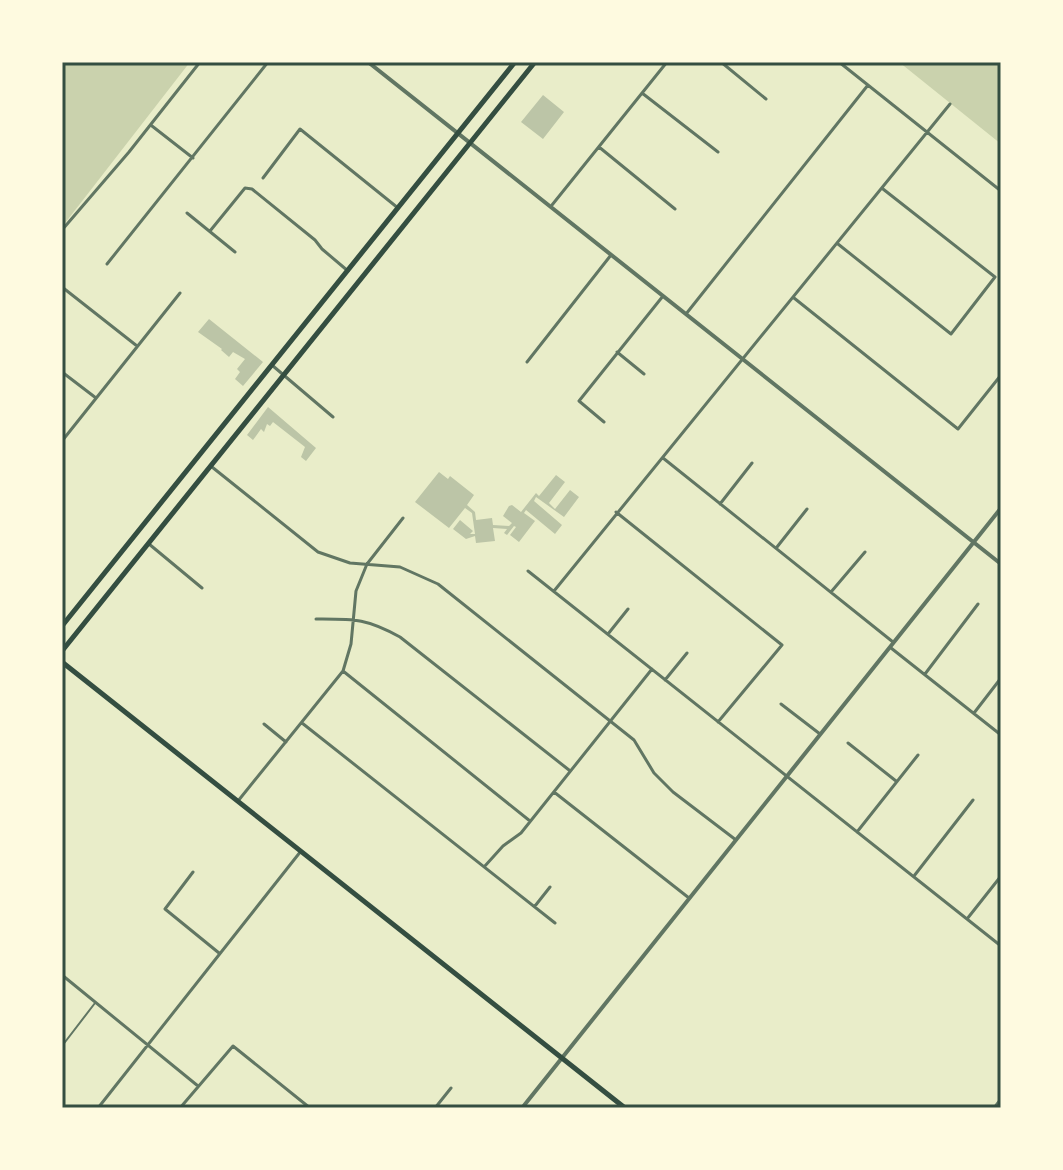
<svg xmlns="http://www.w3.org/2000/svg" width="1063" height="1170" font-family="Raleway,sans-serif">
<style>
.green{fill:#cad2ad}
.building{fill:#bcc5a7}
.lines{fill:none;stroke-linecap:round;stroke-linejoin:round}
.service{stroke:#617663;stroke-width:2}
.minor{stroke:#617663;stroke-width:3}
.tertiary{stroke:#617663;stroke-width:4}
.primary{stroke:#344e41;stroke-width:5}
.neatline{fill:none;stroke:#344e41;stroke-width:3}
</style>
<rect width="100%" height="100%" fill="#e9edc9"/>
<path class="green" d="M62 62H190L62 227Z
M899 62H1001V144Z"/>
<path class="building" d="M543 95 564 112 543 139 521 122Z
M209 319 263 362 243 386 235 379 240 372 237 369 245 359 233 352 229 357 221 350 222 349 198 332Z
M268 407 316 448 306 461 301 457 305 447 273 422 270 426 267 424 264 432 261 429 253 440 247 435Z
M439 472 448 479 450 476 474 495 467 505 475 512 476 520 492 518 493 525 509 526 512 523 503 516 509 506 512 505 521 512 536 493 539 496 556 475 565 482 549 503 555 509 570 490 579 497 564 517 536 497 534 501 562 525 555 534 526 510 524 513 535 521 519 542 510 535 516 527 514 526 507 535 504 533 507 529 493 528 495 541 476 543 475 536 466 539 453 529 460 520 473 531 470 534H475L472 513 465 508 449 528 415 502Z"/>
<g class="lines">
<path class="service" d="M62 1046 95 1003"/>
<path class="minor" d="M721 62 766 99
M839 62 1001 191
M642 93 718 152
M152 126 193 158
M599 147 675 209
M263 178 300 129 398 208
M552 205 667 62
M187 213 235 252
M62 230 129 152 200 62
M210 231 245 188 252 189 315 240 322 249 348 271
M838 244 951 334 995 277 883 189
M107 264 268 62
M62 287 137 346
M794 298 958 429 1001 375
M686 314 868 85
M617 352 644 374
M527 362 611 255
M273 366 333 417
M62 372 96 398
M604 422 579 401 663 296
M62 441 180 293
M663 458 893 642
M212 467 318 552 350 563 400 567 438 584 634 740 654 773 673 792 736 840
M720 504 752 463
M616 512 782 645 718 722
M149 544 202 588
M777 547 807 509
M528 571 1001 946
M554 591 950 104
M831 592 865 552
M316 619C354 619 366 618 400 637L569 770
M608 634 628 609
M891 648 1001 735
M343 671 530 821
M925 674 978 604
M665 680 687 653
M781 704 820 734
M974 713 1001 678
M302 723 555 923
M264 724 286 742
M848 743 896 781
M554 792 689 898
M238 801 343 671 351 644 356 591 367 564 403 518
M857 832 918 755
M484 867 503 846 521 833 652 669
M193 872 165 909 219 953
M914 876 973 800
M535 906 550 887
M967 919 1001 876
M62 975 198 1086
M98 1108 301 851
M180 1108 233 1046 310 1108
M435 1108 451 1088
M994 1108 1001 1099"/>
<path class="tertiary" d="M368 62 1001 564
M522 1108 1001 508"/>
<path class="primary" d="M62 626 515 62
M62 651 535 62
M62 662 625 1108"/>
</g>
<rect width="1063" height="1170" fill="none" stroke="#fefae0" stroke-width="128"/>
<rect x="64" y="64" width="935" height="1042" class="neatline"/>
</svg>
